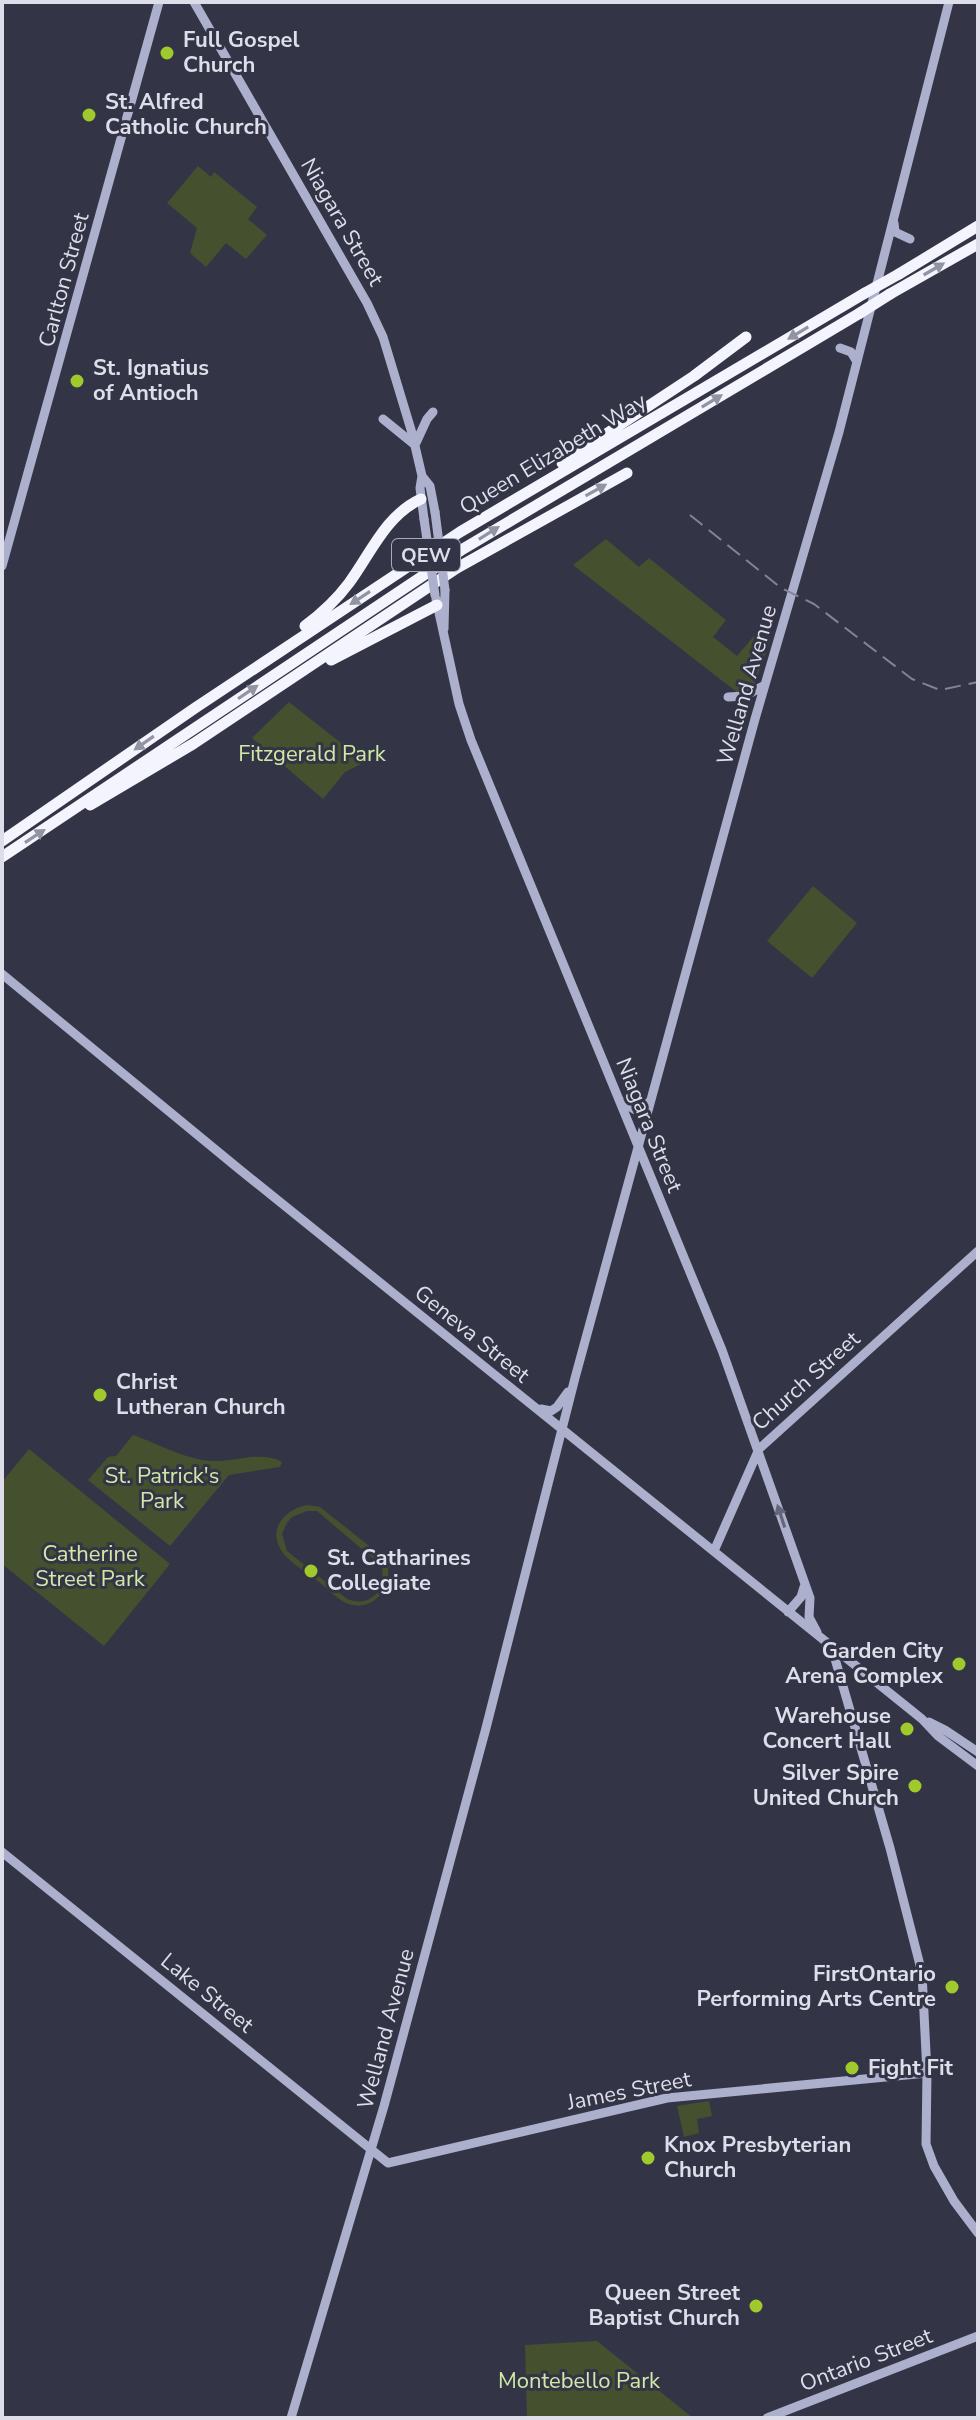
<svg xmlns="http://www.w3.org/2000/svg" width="980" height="2420" font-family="'Nunito Sans',sans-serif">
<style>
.green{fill:#45502f;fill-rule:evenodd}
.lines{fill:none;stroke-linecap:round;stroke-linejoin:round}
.secondary{stroke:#adb0cd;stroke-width:9}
.highway{stroke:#f3f4fd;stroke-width:11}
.rail{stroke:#838493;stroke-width:2;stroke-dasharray:16 8;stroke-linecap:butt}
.secondary-bridge{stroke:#adb0cd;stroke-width:9}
.highway-bridge{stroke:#f3f4fd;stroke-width:11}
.oneway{fill:#9394a2}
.oneway2{fill:#64667c}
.poi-dot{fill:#a0c92b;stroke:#333546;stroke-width:3}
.labels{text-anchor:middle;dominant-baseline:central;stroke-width:6;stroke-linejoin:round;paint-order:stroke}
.shield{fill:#333546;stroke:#aaabb9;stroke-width:2}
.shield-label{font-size:20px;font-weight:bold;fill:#dddeea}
.poi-label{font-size:22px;font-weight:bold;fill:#dddeea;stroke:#333546;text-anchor:start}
.street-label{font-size:22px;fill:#dddeea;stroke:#333546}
.park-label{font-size:22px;fill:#d1e9a6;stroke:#333546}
</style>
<rect width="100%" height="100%" fill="#333546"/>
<path class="green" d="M198 166 211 177 214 172 257 207 248 219 267 235 246 259 226 243 206 267 190 253 197 228 167 203Z
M606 539 639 567 649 558 726 620 713 637 737 656 759 630 771 639 753 688 738 693 573 565Z
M289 702 365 762 345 772 323 799 252 738Z
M813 886 857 923 812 978 767 941Z
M133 1435C156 1443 189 1461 213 1461 234 1462 262 1450 282 1462L280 1467 229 1475 170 1546 88 1480 108 1457 116 1456Z
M29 1449 170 1564 104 1646 2 1564V1482Z
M307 1505 320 1507 392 1564 388 1569C391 1590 371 1612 349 1604 339 1601 328 1589 319 1582 308 1573 288 1562 281 1550 267 1527 287 1509 307 1505ZM307 1511H317L382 1566 383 1585C374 1600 363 1605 347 1599L287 1551 282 1534 287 1523 292 1517Z
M709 2101 712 2116 697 2119 699 2133 684 2137 677 2106Z
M597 2341 693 2418H527L525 2345Z"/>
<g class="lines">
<path class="secondary" d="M194 2 367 303 383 337 412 433 422 476 420 488 424 519
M894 223 895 232 910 239
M840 348 851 352 857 362
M383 419 415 445
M415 445 427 419 433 412
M422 476 430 486 435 512
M2 566 159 2
M436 599 459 704 471 740 722 1350 810 1598 809 1617 817 1632
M444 629 445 590
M728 697 745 696 765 685
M2 974 239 1169 922 1719 938 1736 978 1766
M621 1101 640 1113 649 1102
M541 1409 551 1411 557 1407 568 1392
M714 1551 759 1449 978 1251
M788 1612 801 1597 804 1587
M831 1645 890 1848 922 1973 927 2073 926 2144 934 2166 954 2201 978 2233
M929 1722 945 1730 978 1752
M2 1852 388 2163 667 2098 927 2073
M291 2418 384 2106 486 1728 575 1378 755 719 839 432 949 2
M767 2418 978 2336"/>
<path class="highway" d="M899 274 978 226
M890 294 978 244
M562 463 694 376 746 337
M305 626C321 614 337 599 349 583 371 553 386 515 421 499
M331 660 437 605
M90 805 193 744 457 568 627 473
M2 841 195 708 460 532 865 293
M2 857 463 549 860 313"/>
<path class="rail" d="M690 515 781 588 814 604 912 679 940 690 978 682"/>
<path class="secondary-bridge" d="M435 512 445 590
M424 519 435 595"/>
<path class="highway-bridge" d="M865 293 899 274
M860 313 890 294"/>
</g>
<defs><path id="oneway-solid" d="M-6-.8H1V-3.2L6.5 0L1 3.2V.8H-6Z" transform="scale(2)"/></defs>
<g class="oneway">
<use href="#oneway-solid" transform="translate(934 269) rotate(-30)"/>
<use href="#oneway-solid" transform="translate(798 333) rotate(149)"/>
<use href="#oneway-solid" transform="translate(712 401) rotate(-31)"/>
<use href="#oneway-solid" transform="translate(596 490) rotate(-29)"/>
<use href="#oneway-solid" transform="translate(489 533) rotate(-32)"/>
<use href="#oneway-solid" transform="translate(360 598) rotate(147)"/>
<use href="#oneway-solid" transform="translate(248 692) rotate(-34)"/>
<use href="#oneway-solid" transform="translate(144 743) rotate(145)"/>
<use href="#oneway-solid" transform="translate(35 836) rotate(-33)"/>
</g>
<use class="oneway2" href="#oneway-solid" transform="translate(781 1516) rotate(-108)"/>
<g class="poi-dot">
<circle cx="167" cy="53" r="8"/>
<circle cx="89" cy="115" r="8"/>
<circle cx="77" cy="381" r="8"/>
<circle cx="100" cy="1395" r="8"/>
<circle cx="311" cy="1571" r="8"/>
<circle cx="959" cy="1664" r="8"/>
<circle cx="907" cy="1729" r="8"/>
<circle cx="915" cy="1786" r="8"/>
<circle cx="952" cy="1987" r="8"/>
<circle cx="852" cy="2068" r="8"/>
<circle cx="648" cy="2158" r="8"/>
<circle cx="756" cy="2306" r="8"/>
</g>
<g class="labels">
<rect class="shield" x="392" y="539" width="68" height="32" rx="6"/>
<g class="shield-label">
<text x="426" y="555">QEW</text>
</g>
<g class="poi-label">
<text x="183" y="40">Full Gospel<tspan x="183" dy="25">Church</tspan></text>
<text x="105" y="102">St. Alfred<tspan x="105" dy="25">Catholic Church</tspan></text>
<text x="93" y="368">St. Ignatius<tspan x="93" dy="25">of Antioch</tspan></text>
<text x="116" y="1382">Christ<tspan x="116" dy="25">Lutheran Church</tspan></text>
<text x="327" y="1558">St. Catharines<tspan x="327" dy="25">Collegiate</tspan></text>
<text x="943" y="1651" text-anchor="end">Garden City<tspan x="943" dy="25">Arena Complex</tspan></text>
<text x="891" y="1716" text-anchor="end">Warehouse<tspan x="891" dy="25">Concert Hall</tspan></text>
<text x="899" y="1773" text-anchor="end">Silver Spire<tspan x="899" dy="25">United Church</tspan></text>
<text x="936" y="1974" text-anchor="end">FirstOntario<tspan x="936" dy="25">Performing Arts Centre</tspan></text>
<text x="868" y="2068">Fight Fit</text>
<text x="664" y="2145">Knox Presbyterian<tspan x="664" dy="25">Church</tspan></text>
<text x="740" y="2293" text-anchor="end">Queen Street<tspan x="740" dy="25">Baptist Church</tspan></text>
</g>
<g class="street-label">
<text transform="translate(342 222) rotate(60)">Niagara Street</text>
<text transform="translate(64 280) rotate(-75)">Carlton Street</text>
<text transform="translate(553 454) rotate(-31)">Queen Elizabeth Way</text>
<text transform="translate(747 685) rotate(-74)">Welland Avenue</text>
<text transform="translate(649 1125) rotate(68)">Niagara Street</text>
<text transform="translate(472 1334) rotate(39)">Geneva Street</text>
<text transform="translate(806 1381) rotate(-42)">Church Street</text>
<text transform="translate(207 1993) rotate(39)">Lake Street</text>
<text transform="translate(386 2029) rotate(-75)">Welland Avenue</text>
<text transform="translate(629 2091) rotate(-11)">James Street</text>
<text transform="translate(866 2360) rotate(-21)">Ontario Street</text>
</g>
<g class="park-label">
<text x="312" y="754">Fitzgerald Park</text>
<text x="162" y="1476">St. Patrick's<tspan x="162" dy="25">Park</tspan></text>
<text x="90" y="1554">Catherine<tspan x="90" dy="25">Street Park</tspan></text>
<text x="579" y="2381">Montebello Park</text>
</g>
</g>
<rect width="980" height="2420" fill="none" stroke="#dddeea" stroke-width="8"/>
</svg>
